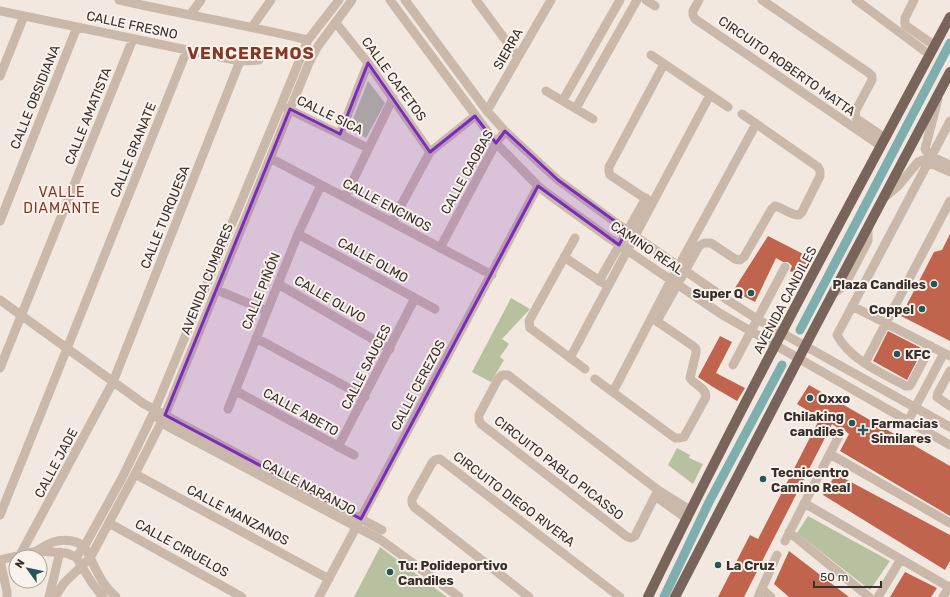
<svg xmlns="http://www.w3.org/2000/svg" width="950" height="597" font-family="Rubik,sans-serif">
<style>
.green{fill:#b7c19f}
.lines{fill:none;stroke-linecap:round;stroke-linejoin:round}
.canal{stroke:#7faeae;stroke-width:9}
.building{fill:#c1644e}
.minor{stroke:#cab8ab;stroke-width:9}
.major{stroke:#79645c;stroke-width:10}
.marked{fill:#7b2cbf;fill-opacity:0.2;stroke:#7b2cbf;stroke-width:3;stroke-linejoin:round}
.poi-dot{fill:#215758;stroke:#faf2ec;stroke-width:1.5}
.labels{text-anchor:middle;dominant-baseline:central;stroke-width:4;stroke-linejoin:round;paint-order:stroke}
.street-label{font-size:13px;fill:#382e2a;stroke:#faf2ec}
.poi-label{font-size:13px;font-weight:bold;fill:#382e2a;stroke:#faf2ec;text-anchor:start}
.neighbourhood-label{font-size:14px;letter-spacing:1px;fill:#843826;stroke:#faf2ec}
.district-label{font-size:17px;font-weight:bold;letter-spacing:1px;fill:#843826;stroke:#faf2ec}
</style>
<rect width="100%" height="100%" fill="#f2e8df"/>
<path class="green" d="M368 81 385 103 366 138 349 129Z
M511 298 530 309 502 339 509 344 500 357 504 360 491 382 472 372Z
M677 448 690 455 689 458 703 464 693 484 668 465Z
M808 516 890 561 870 590 797 533Z
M380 547 447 597H354Z"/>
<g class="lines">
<path class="canal" d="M800 330 950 43
M664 597 709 502 782 365"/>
</g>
<path class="building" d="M950 234V341L901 316 934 252 942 250Z
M768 236 811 258 802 277 790 271 792 266 788 262H783L776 258 755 302 733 291Z
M888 331 923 349 907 380 873 361Z
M720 336 732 342 716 373 745 388 737 401 713 387 698 377Z
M809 385 950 466V516L840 451 849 434 843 429 838 428 832 424 744 597H718L750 535 758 539 820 418 797 404Z
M836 474 950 535V561L945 570 823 495Z
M789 551 849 597H789L774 584Z
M905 572 937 588 931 597H890Z"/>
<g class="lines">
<path class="minor" d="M119 0C182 14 245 25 308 40
M390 0 496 143 538 186 548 194 609 238 721 314 950 445
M405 0 487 111 505 131 549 172 558 180 619 225 729 301 757 319 950 427
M476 0 518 57
M646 0 655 6
M699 0 693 11V15L695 19 881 146
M762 0 869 73 872 76V80L856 110 855 115 857 119 885 138
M856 0 930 55
M914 0 905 18V25L935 46
M0 11 240 61 259 60
M190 15 201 0
M336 23 368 63 430 152
M252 27 271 0
M651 55 728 107
M0 76 24 16
M546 91 593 119
M938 99 925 149C929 157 942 161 950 165
M563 100 620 0
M286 108 368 148
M576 108 637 0
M487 111 551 0
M340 134 368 63
M270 158 492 275
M345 197 393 98
M885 197 898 186 918 162 923 160 950 172
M652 203 610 175 609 171V167L664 64
M0 221 77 27
M392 222 430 152 475 116
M298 234 435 309
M575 238 529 321 530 328 585 369
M440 248 496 143 505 131
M564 257 603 283
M599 281 646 198
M278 284 390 349
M217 290 267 311
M833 294 845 285 868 241V228
M0 300 144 404 382 530
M852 306 950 356
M657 321 699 246 704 243H711L735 259 740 260 744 257 771 210 775 206C784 208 790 215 799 215L802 212 820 176V171L818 167 742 114
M256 338 365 397
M931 346 911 384 909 386H906C883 374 849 359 837 335L950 121
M570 358 710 95
M865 363 950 201
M733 365 785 267
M0 368 133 39
M950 371 938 393 937 397 950 406
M595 379 675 438H680L684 437 706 397C706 387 694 385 690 378L696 353V349L693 346 652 318
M236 391 354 455
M613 392 671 280 756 124
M228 409 298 234 321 185
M158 418 167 426 381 540 459 597
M908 421 944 353
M338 447 415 298
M830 454 950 523
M135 474 329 579
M658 490 635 536 631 538 626 536 481 424 479 420V415L498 379 502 375H508L658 490 690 510
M655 496 686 518
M804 503 949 587
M0 515 187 50
M109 523 242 597
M789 532 869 597
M785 541 840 434
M37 551 66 553 76 557 92 583 103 597
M20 555 113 382 240 61
M76 557 84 547 122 478 153 414 308 40 339 0
M762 589 771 597
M7 597V592L0 560C12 557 25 555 36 551 42 548 47 544 53 542 63 539 80 539 86 550 96 568 100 583 116 597
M49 597 60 552
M55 597 64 583 90 558 135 474 165 415 309 63 318 46 352 0
M319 597 538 186
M529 597 414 507 412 503V499L432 463 435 460 440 459 620 597
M758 597 777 555
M878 597 901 559
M943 597 950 586"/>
<path class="major" d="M648 597C743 401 847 209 950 17
M675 597 813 331 950 72"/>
</g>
<path class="marked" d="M368 63 430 152 475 116 496 143 505 131 558 180 627 230 619 245 538 186 361 519 165 415 290 109 340 134Z"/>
<g class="poi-dot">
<circle cx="934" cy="284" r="4"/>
<circle cx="751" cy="293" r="4"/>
<circle cx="922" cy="309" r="4"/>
<circle cx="897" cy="354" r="4"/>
<circle cx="810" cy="398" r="4"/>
<circle cx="852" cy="423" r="4"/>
<path d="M861 424h4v4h4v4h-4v4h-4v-4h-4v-4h4z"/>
<circle cx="763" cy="479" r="4"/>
<circle cx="718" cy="565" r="4"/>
<circle cx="390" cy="572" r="4"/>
</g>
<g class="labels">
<g class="street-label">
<text transform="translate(132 25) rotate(12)">CALLE FRESNO</text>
<text transform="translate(508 49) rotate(-60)">SIERRA</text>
<text transform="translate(787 66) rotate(35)">CIRCUITO ROBERTO MATTA</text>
<text transform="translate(394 79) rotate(54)">CALLE CAFETOS</text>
<text transform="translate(35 97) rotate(-68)">CALLE OBSIDIANA</text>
<text transform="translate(330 115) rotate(26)">CALLE SICA</text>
<text transform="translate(88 116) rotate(-68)">CALLE AMATISTA</text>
<text transform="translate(133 150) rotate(-68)">CALLE GRANATE</text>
<text transform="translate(467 172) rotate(-61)">CALLE CAOBAS</text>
<text transform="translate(387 205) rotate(28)">CALLE ENCINOS</text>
<text transform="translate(165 217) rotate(-68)">CALLE TURQUESA</text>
<text transform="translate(647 248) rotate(34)">CAMINO REAL</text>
<text transform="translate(373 260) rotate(29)">CALLE OLMO</text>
<text transform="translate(207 279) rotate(-68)">AVENIDA CUMBRES</text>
<text transform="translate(261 291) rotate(-68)">CALLE PIÑÓN</text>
<text transform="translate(330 299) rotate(30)">CALLE OLIVO</text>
<text transform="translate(785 300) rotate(-62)">AVENIDA CANDILES</text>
<text transform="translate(366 367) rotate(-63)">CALLE SAUCES</text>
<text transform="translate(418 385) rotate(-62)">CALLE CEREZOS</text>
<text transform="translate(301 412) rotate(29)">CALLE ABETO</text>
<text transform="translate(56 463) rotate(-62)">CALLE JADE</text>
<text transform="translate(559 468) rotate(38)">CIRCUITO PABLO PICASSO</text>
<text transform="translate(309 487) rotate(28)">CALLE NARANJO</text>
<text transform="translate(514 499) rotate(37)">CIRCUITO DIEGO RIVERA</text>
<text transform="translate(238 515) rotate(28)">CALLE MANZANOS</text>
<text transform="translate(182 548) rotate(29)">CALLE CIRUELOS</text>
</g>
<g class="poi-label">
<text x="926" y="284" text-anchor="end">Plaza Candiles</text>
<text x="743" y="293" text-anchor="end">Super Q</text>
<text x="914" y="309" text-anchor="end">Coppel</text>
<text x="905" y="354">KFC</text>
<text x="818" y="398">Oxxo</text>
<text x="844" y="416" text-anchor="end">Chilaking<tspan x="844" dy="15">candiles</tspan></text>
<text x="871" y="423">Farmacias<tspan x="871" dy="15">Similares</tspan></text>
<text x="771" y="472">Tecnicentro<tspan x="771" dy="15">Camino Real</tspan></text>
<text x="398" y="565">Tu: Polideportivo<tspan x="398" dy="15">Candiles</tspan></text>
<text x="726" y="565">La Cruz</text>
</g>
<g class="neighbourhood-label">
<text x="62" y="192">VALLE<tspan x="62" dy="16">DIAMANTE</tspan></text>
</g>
<g class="district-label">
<text x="251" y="53">VENCEREMOS</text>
</g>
</g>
<g transform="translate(28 569) rotate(303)"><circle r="19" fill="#faf2ec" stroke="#aca49e"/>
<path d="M0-3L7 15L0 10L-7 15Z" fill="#215758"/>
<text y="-6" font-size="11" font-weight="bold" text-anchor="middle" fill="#382e2a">N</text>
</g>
<path d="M814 581v6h67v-6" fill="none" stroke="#382e2a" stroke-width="2"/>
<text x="820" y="581" font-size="12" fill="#382e2a" stroke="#faf2ec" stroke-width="3" paint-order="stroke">50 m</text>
</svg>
